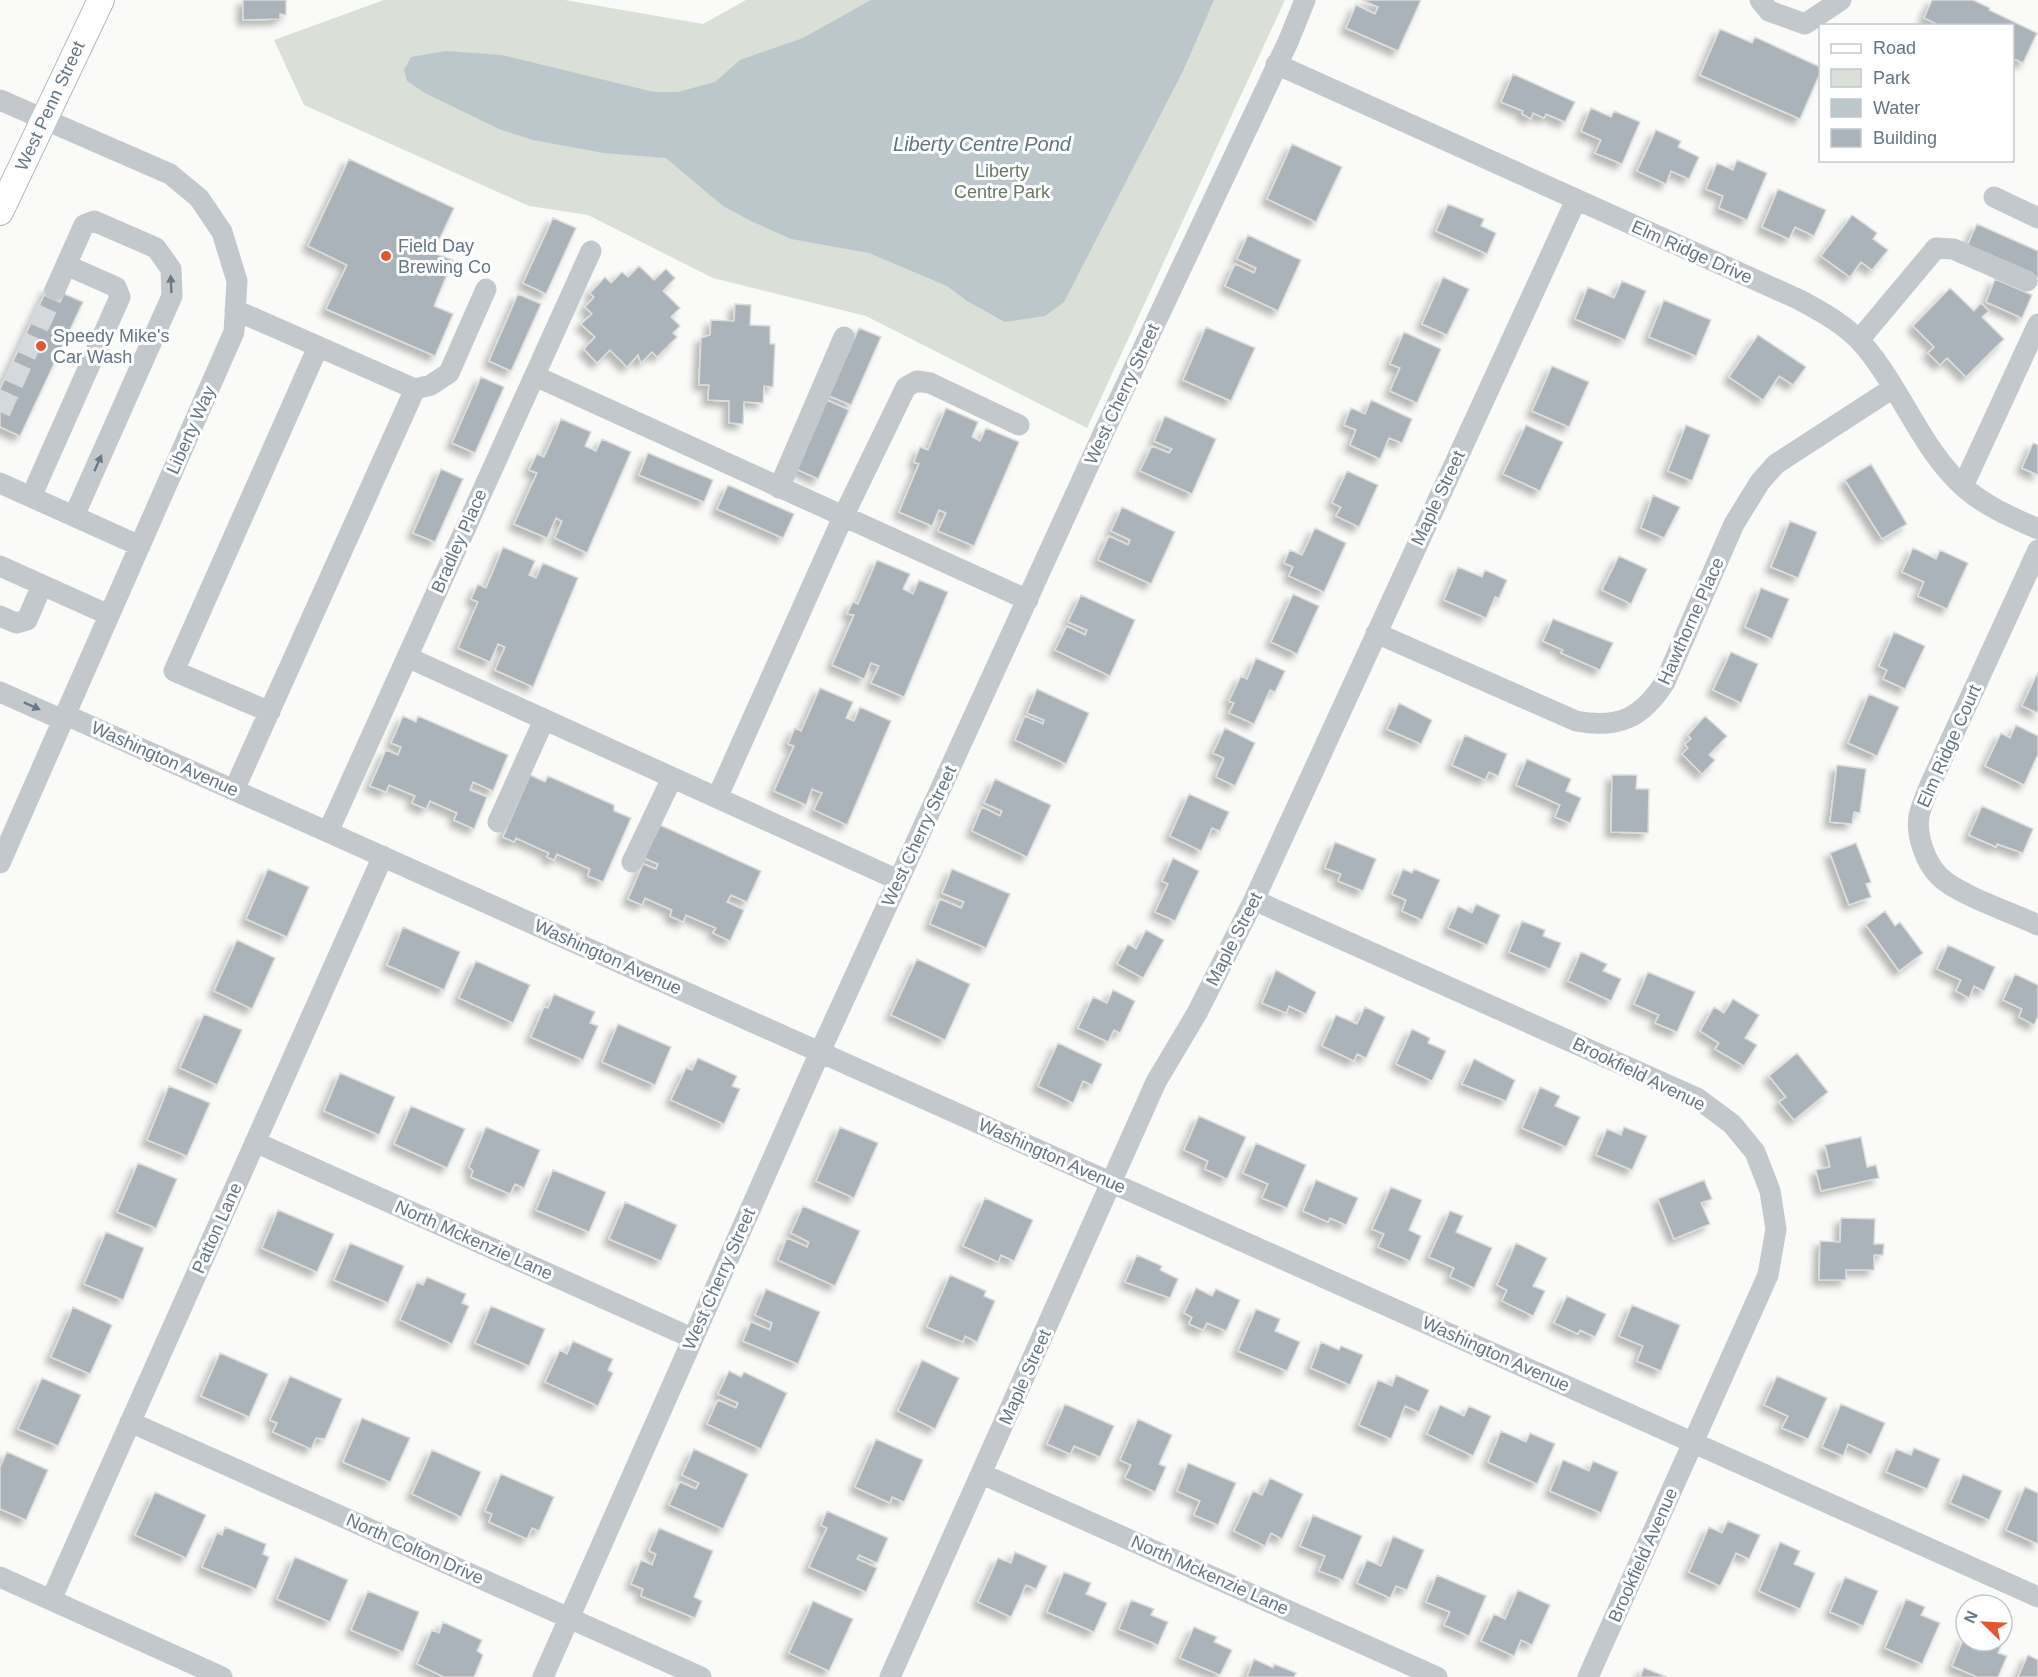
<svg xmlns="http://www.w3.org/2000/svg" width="2038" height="1677" font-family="Arial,sans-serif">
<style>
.green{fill:#dadfd7}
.water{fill:#bbc7cb}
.building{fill:#aab3b9;stroke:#dcdcda;stroke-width:1.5;filter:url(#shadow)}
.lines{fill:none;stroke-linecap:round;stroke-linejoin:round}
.minor-tunnel{stroke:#d5d9db;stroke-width:21;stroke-dasharray:21 10;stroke-linecap:butt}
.major-casing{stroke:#b5babe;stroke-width:28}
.minor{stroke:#c3c8cc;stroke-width:21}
.major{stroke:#fff;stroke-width:26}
.oneway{fill:#6a7a87}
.poi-dot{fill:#e4572e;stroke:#fff;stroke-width:2}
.labels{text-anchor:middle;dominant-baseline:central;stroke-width:6;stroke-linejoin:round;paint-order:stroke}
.street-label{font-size:18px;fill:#657683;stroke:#fff}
.park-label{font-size:18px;fill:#687a64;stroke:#fff}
.poi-label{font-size:18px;fill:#657683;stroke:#fff;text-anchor:start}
.water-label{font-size:20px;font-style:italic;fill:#60757c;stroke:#fff}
</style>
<defs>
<filter id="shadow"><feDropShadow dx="-5.5" dy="5.5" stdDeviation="3" flood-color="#0004"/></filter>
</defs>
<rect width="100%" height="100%" fill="#fafaf8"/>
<path class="green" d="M384 0H565L703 24 746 0H1285L1087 428 866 316 713 278 588 215 529 206 304 105 274 40Z"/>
<path class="water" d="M871 0H1214L1183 71 1064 302 1045 316 1005 322 967 301 947 286 869 253 791 239 751 221 723 206 666 158 604 153 533 140 499 129 425 93 407 81 404 70 411 57 446 51 502 55 654 92H678L715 82 740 60 803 38Z"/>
<path class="building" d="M243 0H286V15L280 14V19L243 20Z
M1362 0H1421L1398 51 1346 28 1356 5 1375 14 1378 7Z
M1932 0H1973L1990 8 1989 10 2037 33 2023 63 2012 58V26H1941L1924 18Z
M1720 29 1752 43 1755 37 1820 67V73L1800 119 1700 75Z
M1513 74 1575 102 1565 122 1546 114 1544 118 1533 113 1531 119 1522 114 1523 111 1501 102Z
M1591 108 1611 117 1614 111 1640 122 1622 164 1595 153 1601 140 1581 131Z
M1656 130 1681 141 1678 147 1699 157 1689 179 1671 171 1666 184 1637 171Z
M1292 144 1342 167 1316 222 1267 199Z
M349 159 454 208 433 253 453 260 434 306 453 314 435 356 326 309 347 265 308 246Z
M1737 160 1767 173 1747 220 1719 208 1723 196 1706 189 1717 163 1733 170Z
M1778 189 1826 210 1814 236 1795 227 1789 239 1762 227Z
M1448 204 1484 219 1481 226 1496 233 1487 254 1436 231Z
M1852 215 1877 233 1873 239 1888 250 1872 270 1861 262 1850 277 1821 256Z
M553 218 576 228 546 294 523 283Z
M1977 224 2038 251V278L1967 246Z
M1248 235 1301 260 1278 311 1225 286 1235 264 1254 273 1256 268 1237 259Z
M639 266 654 280 666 269 675 278 663 291 680 308 671 317 680 326 673 333 677 337 657 357 652 352 641 363 638 355 627 367 610 350 597 363 584 349 595 337 581 324 592 314 585 307 594 297 590 293 605 277 611 283 622 272 628 277Z
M1443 277 1469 289 1447 335 1422 324Z
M1995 279 2032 295 2022 318 1986 302Z
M1622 281 1646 291 1625 340 1575 319 1588 287 1614 298Z
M48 287 83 302 20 436 0 427V389Z
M1950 288 1974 311 1981 303 1989 311 1982 317 2004 339 1966 377 1947 358 1940 365 1928 353 1934 347 1913 326Z
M518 294 541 304 511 371 489 361Z
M1664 300 1711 320 1696 356 1649 337Z
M735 304 751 305 750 325 770 326V344H775L773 387 764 386 763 403 744 402 743 424 729 423V401L708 400 709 385H699L701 338 710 335 711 320 734 321Z
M1206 327 1255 348 1231 401 1183 380Z
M859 328 881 337 851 405 829 396Z
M1404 332 1441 349 1417 403 1390 391 1400 368 1390 364Z
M1758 335 1806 367 1793 385 1779 376 1763 400 1729 377Z
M1552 366 1589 382 1569 427 1532 411Z
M481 377 504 387 475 453 452 443Z
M827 400 849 410 818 479 796 469Z
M1371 400 1412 419 1402 443 1389 438 1380 459 1350 445 1356 430 1344 425 1351 408 1365 414Z
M946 408 978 422 972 437 980 441 986 428 1019 442 974 546 938 531 946 513 939 510 932 526 899 512 919 464 914 462 920 447 928 450Z
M1165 416 1216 439 1192 494 1140 471 1152 446 1169 453 1172 449 1154 441Z
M561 419 591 432 585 446 596 451 602 439 631 452 587 553 555 538 562 521 556 518 547 538 514 524 537 473 529 470 537 454 544 457Z
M1526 425 1563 442 1540 491 1503 474Z
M1686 425 1710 435 1692 481 1668 471Z
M2033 443 2038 445V475L2022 468Z
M648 453 713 480 704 502 639 475Z
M1871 464 1907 524 1882 539 1845 480Z
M441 469 463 479 435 542 413 533Z
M1347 471 1378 485 1359 527 1336 516 1341 507 1332 503Z
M728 485 794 514 783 538 717 509Z
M1653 495 1680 507 1664 538 1641 528Z
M1122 507 1175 532 1151 584 1098 560 1109 536 1128 545 1130 540 1111 531Z
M1790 521 1817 532 1798 578 1771 567Z
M1315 528 1346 543 1324 592 1289 576 1293 567 1284 563 1290 550 1302 555Z
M503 547 535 561 529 575 536 578 543 563 578 578 533 687 495 670 505 647 498 644 490 662 458 648 478 602 471 599 478 584 486 588Z
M1913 548 1936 559 1940 550 1968 563 1947 609 1918 596 1924 582 1902 572Z
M1619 556 1647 569 1631 604 1602 590Z
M877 560 910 574 903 589 913 594 919 580 948 592 904 697 871 683 879 666 871 663 864 679 832 665 854 615 847 614 853 602 858 604Z
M1458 567 1482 577 1485 570 1507 580 1499 598 1495 597 1486 618 1444 600Z
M1761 588 1789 599 1772 639 1745 627Z
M1293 594 1319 606 1297 654 1271 642Z
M1081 595 1135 620 1110 676 1055 650 1067 626 1085 635 1087 630 1068 622Z
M1553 619 1613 643 1600 670 1561 653 1563 650 1543 641Z
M1894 632 1925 646 1905 689 1883 679 1887 670 1879 666Z
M1731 652 1758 664 1741 703 1713 690Z
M1256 658 1285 671 1275 692 1270 690 1254 724 1229 713 1234 703 1229 701 1241 676 1247 679Z
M2038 672V713L2022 706Z
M820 688 853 702 846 718 854 721 860 707 891 721 847 825 814 810 822 793 812 789 806 805 774 791 794 746 788 744 795 728 801 731Z
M1037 689 1089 713 1066 764 1015 740 1025 716 1043 724 1044 720 1027 713Z
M1869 694 1899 707 1877 756 1848 743Z
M1399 703 1432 720 1421 744 1387 729Z
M403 716 416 722 418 716 508 755 493 791 473 782 470 790 487 797 474 829 454 820 457 813 430 801 426 809 412 803 415 796 389 785 386 792 370 786 386 750 398 755 401 747 391 743Z
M1705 716 1727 736 1709 755 1715 760 1702 774 1682 754 1688 748 1685 744 1691 739 1688 735Z
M2016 725 2038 736V754L2024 785 1985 766 2001 733 2010 738Z
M1225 728 1255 743 1235 786 1216 777 1224 758 1213 753Z
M1465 735 1507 754 1498 776 1489 772 1485 780 1452 765Z
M1527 759 1571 779 1566 791 1581 798 1570 823 1555 817 1560 805 1516 785Z
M1837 765 1866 769 1860 813 1854 812 1852 824 1830 822Z
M530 775 545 782 548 776 614 805V811L631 818 603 882 588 876 590 869 557 854 554 860 547 857 549 853 516 838 514 842 503 837Z
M1612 775H1637L1636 789H1649L1648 833 1611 832Z
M995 779 1051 805 1027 857 972 831 982 807 1000 816 1002 811 984 803Z
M1189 794 1229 812 1220 831 1212 828 1201 851 1170 836Z
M1982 806 2033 829 2023 853 1997 844 1996 847 1969 835Z
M660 825 761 871 747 902 731 895 727 902 744 910 730 941 713 933 716 928 686 915 683 922 670 916 672 910 645 898 642 905 628 899 643 864 656 869 658 864 644 858Z
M1335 842 1376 859 1363 891 1338 881 1341 874 1325 868Z
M1856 843 1871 882 1866 884 1871 897 1849 905 1830 853Z
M1173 858 1199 871 1175 921 1155 912 1168 884 1162 881Z
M268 869 309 887 287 937 246 919Z
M952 869 1010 894 986 948 930 924 940 899 961 908 964 902 942 893Z
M1403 869 1412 873 1414 869 1440 880 1422 920 1402 911 1406 900 1392 894Z
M1476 904 1500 915 1487 945 1448 928 1458 906 1472 913Z
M1885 911 1895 926 1900 922 1923 953 1899 971 1866 925Z
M1522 921 1545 930 1543 936 1561 943 1550 969 1509 952Z
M403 927 460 952 444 990 387 965Z
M1146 930 1164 940 1143 978 1117 964 1128 944 1136 949Z
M237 940 275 958 252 1009 214 991Z
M1948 945 1995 967 1984 991 1974 986 1969 998 1956 991 1961 980 1937 969Z
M1581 952 1607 964 1603 971 1621 979 1611 1001 1568 981Z
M917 959 970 984 945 1040 891 1015Z
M476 961 530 985 513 1023 459 998Z
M1276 970 1316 992 1306 1014 1289 1006 1286 1013 1262 1003Z
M1648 972 1695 992 1677 1032 1655 1023 1659 1015 1634 1004Z
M2015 974 2038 985V1016L2034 1025 2019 1017 2022 1009 2003 1000Z
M1113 990 1135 1001 1120 1033 1114 1030 1108 1042 1078 1028 1093 997 1107 1003Z
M554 994 595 1012 590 1023 598 1026 583 1060 531 1037 544 1007 548 1008Z
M1733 999 1759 1015 1745 1038 1757 1045 1744 1066 1715 1049 1719 1043 1700 1031 1714 1007 1724 1013Z
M1365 1007 1385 1017 1366 1058 1357 1054 1354 1061 1322 1046 1336 1015 1357 1024Z
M204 1014 242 1030 217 1085 180 1068Z
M618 1024 671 1047 655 1085 602 1062Z
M1412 1029 1430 1038 1428 1043 1446 1051 1432 1081 1396 1064Z
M1058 1043 1102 1064 1092 1085 1083 1081 1073 1103 1038 1086Z
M1797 1053 1828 1092 1794 1120 1779 1102 1786 1097 1769 1076Z
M698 1058 737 1076 732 1086 740 1089 724 1124 671 1100 686 1068 692 1070Z
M1474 1059 1515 1080 1506 1101 1462 1084Z
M340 1073 395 1097 379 1135 324 1111Z
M169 1086 210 1103 187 1156 147 1140Z
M1540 1087 1560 1096 1555 1106 1580 1117 1566 1147 1522 1128Z
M411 1106 465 1129 447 1168 394 1144Z
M1199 1116 1246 1137 1227 1179 1205 1169 1208 1161 1184 1150Z
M486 1127 540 1150 524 1188 515 1184 510 1194 471 1177 473 1171 469 1167Z
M840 1127 878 1143 854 1198 816 1181Z
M1624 1127 1647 1136 1632 1170 1596 1155 1607 1129 1621 1135Z
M1861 1137 1867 1167 1876 1165 1879 1178 1821 1191 1816 1170 1830 1167 1825 1145Z
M1256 1143 1306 1165 1287 1208 1262 1198 1268 1184 1243 1173Z
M138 1163 177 1179 156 1228 117 1212Z
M553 1170 606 1192 589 1232 536 1210Z
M1316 1180 1358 1198 1346 1225 1330 1218 1328 1222 1303 1211Z
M1704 1180 1712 1199 1701 1203 1710 1224 1674 1239 1658 1199Z
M1391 1187 1422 1200 1409 1230 1421 1236 1410 1261 1378 1247 1384 1234 1372 1229Z
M985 1198 1033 1220 1014 1261 1001 1255 998 1262 963 1246Z
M625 1202 677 1225 661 1261 609 1239Z
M803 1206 860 1231 835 1286 778 1260 787 1238 807 1247 809 1242 791 1233Z
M278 1210 334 1234 317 1272 262 1248Z
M1450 1211 1463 1216 1456 1232 1492 1248 1474 1288 1450 1277 1454 1268 1429 1257Z
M1841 1218 1875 1219 1874 1244H1884L1883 1255H1874V1270H1846V1280H1819L1820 1241 1840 1242Z
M106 1232 144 1248 123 1300 84 1284Z
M350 1243 404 1266 388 1303 334 1280Z
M1516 1243 1547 1258 1533 1286 1545 1291 1533 1316 1502 1301 1507 1290 1497 1285Z
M1137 1255 1162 1266 1160 1270 1178 1279 1170 1298 1125 1282Z
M950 1275 986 1291 984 1296 995 1301 977 1342 965 1336 963 1342 927 1327Z
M427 1277 466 1294 462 1303 469 1306 452 1344 400 1320 417 1282 423 1285Z
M1196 1288 1212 1296 1216 1289 1240 1300 1226 1331 1207 1323 1203 1330 1189 1324 1192 1317 1184 1313Z
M766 1289 820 1312 798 1364 743 1341 751 1322 770 1330 772 1323 755 1315Z
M1567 1296 1606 1314 1595 1337 1580 1330 1578 1334 1554 1323Z
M1632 1305 1680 1325 1661 1371 1637 1361 1643 1346 1619 1336Z
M491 1306 545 1329 529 1366 475 1343Z
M73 1307 112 1325 90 1374 51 1357Z
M1256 1309 1280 1319 1275 1331 1300 1342 1287 1371 1238 1351Z
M573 1341 613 1359 608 1370 613 1373 598 1406 545 1382 560 1350 567 1354Z
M1321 1342 1339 1350 1341 1346 1363 1355 1350 1385 1311 1368Z
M220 1353 268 1374 249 1417 201 1396Z
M922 1360 959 1378 935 1429 898 1411Z
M729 1371 741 1377 744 1372 787 1393 761 1449 707 1424 718 1400 736 1408 738 1403 718 1394Z
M1396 1375 1429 1390 1419 1412 1405 1406 1391 1439 1359 1425 1378 1380 1392 1386Z
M290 1376 342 1399 325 1439 316 1438 311 1449 273 1432 277 1423 270 1420Z
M1777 1376 1827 1398 1808 1439 1782 1428 1788 1416 1764 1405Z
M42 1378 81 1395 58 1446 18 1429Z
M1065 1404 1114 1426 1100 1457 1074 1446 1070 1454 1047 1444Z
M1841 1404 1885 1423 1871 1455 1848 1444 1843 1456 1822 1447Z
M1440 1405 1464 1416 1469 1406 1491 1416 1473 1456 1427 1434Z
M362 1418 410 1438 390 1482 343 1462Z
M1138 1419 1172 1435 1159 1464 1166 1467 1155 1492 1125 1478 1131 1465 1120 1460Z
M1501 1431 1526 1442 1530 1433 1555 1444 1537 1484 1488 1462Z
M876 1439 923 1460 904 1502 892 1497 890 1503 855 1487Z
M1914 1448 1940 1459 1927 1489 1886 1472 1896 1449 1911 1455Z
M694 1449 748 1474 723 1529 669 1505 680 1482 696 1489 699 1483 682 1475Z
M432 1450 481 1472 461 1517 412 1494Z
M7 1452 48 1470 26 1520 0 1509V1467Z
M1563 1460 1589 1471 1593 1461 1618 1472 1601 1513 1550 1491Z
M1188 1463 1236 1483 1218 1525 1194 1515 1200 1501 1177 1491Z
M501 1474 554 1497 539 1531 532 1528 527 1539 489 1522 492 1514 485 1511Z
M1963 1474 2002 1491 1989 1520 1950 1503Z
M1270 1478 1303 1494 1282 1539 1271 1533 1265 1546 1234 1531 1253 1491 1262 1495Z
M2025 1487 2038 1493V1544L2006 1530Z
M155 1492 206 1515 186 1558 135 1535Z
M827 1511 888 1538 877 1563 859 1555 857 1559 877 1568 866 1592 809 1567 827 1528 821 1525Z
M1313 1515 1362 1536 1343 1580 1319 1571 1325 1556 1300 1546Z
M1728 1521 1760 1535 1749 1559 1736 1553 1720 1586 1689 1572 1709 1527 1722 1533Z
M225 1527 266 1544 263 1554 269 1557 256 1589 202 1567 217 1533 222 1535Z
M659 1528 713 1551 694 1597 702 1601 695 1618 641 1596 643 1589 631 1584 641 1560 652 1565 656 1554 649 1551Z
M1393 1536 1424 1550 1407 1590 1396 1586 1390 1598 1357 1583 1367 1560 1381 1566Z
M1780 1542 1800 1551 1794 1564 1815 1573 1800 1609 1759 1591Z
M1015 1552 1047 1566 1036 1589 1026 1585 1011 1617 978 1602 998 1558 1011 1563Z
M295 1557 348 1580 330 1622 277 1599Z
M1064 1572 1091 1583 1086 1594 1107 1603 1094 1632 1047 1612Z
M1437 1575 1486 1596 1469 1636 1444 1625 1450 1612 1426 1602Z
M1845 1577 1878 1591 1863 1626 1830 1612Z
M1518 1590 1550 1605 1532 1645 1521 1640 1514 1656 1481 1641 1494 1614 1505 1619Z
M368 1591 419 1612 403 1652 351 1630Z
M1906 1599 1925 1607 1921 1615 1940 1623 1922 1664 1885 1648Z
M1131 1600 1154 1609 1151 1615 1168 1622 1158 1645 1119 1629Z
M813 1601 853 1619 829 1671 789 1653Z
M443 1622 482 1640 477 1651 483 1655 474 1677H444L417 1664 432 1630 439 1633Z
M1194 1627 1217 1637 1214 1642 1232 1650 1220 1675 1180 1658Z
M1966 1633V1641H1990L2001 1646 1998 1653 2007 1656 1998 1677H1977L1952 1666Z
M2028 1655 2038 1660V1677H2018Z
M1254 1659 1273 1668 1274 1664 1296 1673 1294 1677H1247Z
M1644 1668 1667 1677H1640Z"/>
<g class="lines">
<path class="minor-tunnel" d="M0 412 55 290"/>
<g class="major-casing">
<path id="major" d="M0 212 101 0"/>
</g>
<path class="minor" d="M1760 0 1769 11 1805 24 1841 0
M1276 64 1800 300C1824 313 1848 326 1866 348 1903 392 1922 451 1966 489 1987 507 2013 518 2038 529
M0 100 170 174 199 198 222 232 237 281 234 332 0 863
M1994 197 2038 218
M55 290 84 225 94 221 156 248 171 269 172 296 74 516
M1859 340 1936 248 1953 249 2027 281
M535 376 1028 600
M415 389 431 385 449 373 486 289
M0 483 140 546
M1963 486 2038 324
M779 488 844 337
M31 497 120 297 116 287 66 265
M2038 550 1930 785C1926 795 1921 806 1919 816 1916 835 1925 862 1939 876 1956 894 2013 913 2038 925
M0 566 109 615
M0 616 16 623 27 620 42 585
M1376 633 1576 721C1619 729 1642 718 1665 682L1734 524 1760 482 1776 464 1893 388
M407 657 898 880
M0 692 63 720
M270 712 174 671 318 347
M66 715 2038 1597
M234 790 415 389 235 310
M717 798 843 517 906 387 917 381 930 383 1019 425
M498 822 544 720
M328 832 591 251
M632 862 672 778
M1254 900 1697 1098 1732 1124 1755 1152 1770 1191 1776 1229 1768 1275 1588 1677
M255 1142 692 1338
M130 1422 701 1677
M982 1474 1437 1677
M0 1577 222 1677
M51 1600 383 856
M543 1677 820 1052 1108 423 1288 42 1305 0
M890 1677 1156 1082 1197 1013 1254 900 1576 200"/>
<use href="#major" class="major"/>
</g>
<defs><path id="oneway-solid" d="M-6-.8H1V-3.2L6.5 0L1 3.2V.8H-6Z" transform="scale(1.5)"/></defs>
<g class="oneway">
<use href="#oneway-solid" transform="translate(171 284) rotate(-93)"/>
<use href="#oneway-solid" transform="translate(98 463) rotate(-66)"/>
<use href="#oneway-solid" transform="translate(32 706) rotate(24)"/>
</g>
<g class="poi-dot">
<circle cx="386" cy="256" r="6"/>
<circle cx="41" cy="346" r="6"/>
</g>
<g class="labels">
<g class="street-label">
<text transform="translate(50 106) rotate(-65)">West Penn Street</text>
<text transform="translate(1692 252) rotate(24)">Elm Ridge Drive</text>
<text transform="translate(1122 394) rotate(-65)">West Cherry Street</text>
<text transform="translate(191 430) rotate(-66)">Liberty Way</text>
<text transform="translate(1438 498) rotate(-65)">Maple Street</text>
<text transform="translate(459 541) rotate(-66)">Bradley Place</text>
<text transform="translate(1691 621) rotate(-66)">Hawthorne Place</text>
<text transform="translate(1949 746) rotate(-66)">Elm Ridge Court</text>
<text transform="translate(165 759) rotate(24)">Washington Avenue</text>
<text transform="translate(919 836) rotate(-65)">West Cherry Street</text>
<text transform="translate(1234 939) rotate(-63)">Maple Street</text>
<text transform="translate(608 957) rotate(24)">Washington Avenue</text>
<text transform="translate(1639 1074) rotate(26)">Brookfield Avenue</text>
<text transform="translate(1052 1156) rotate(24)">Washington Avenue</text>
<text transform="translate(217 1228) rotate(-66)">Patton Lane</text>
<text transform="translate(474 1240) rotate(24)">North Mckenzie Lane</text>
<text transform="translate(719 1279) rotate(-66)">West Cherry Street</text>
<text transform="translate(1496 1354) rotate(24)">Washington Avenue</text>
<text transform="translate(1025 1377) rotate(-66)">Maple Street</text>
<text transform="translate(415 1549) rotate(24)">North Colton Drive</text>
<text transform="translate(1643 1555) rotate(-66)">Brookfield Avenue</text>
<text transform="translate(1210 1575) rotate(24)">North Mckenzie Lane</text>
</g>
<g class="park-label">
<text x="1002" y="171">Liberty<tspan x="1002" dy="21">Centre Park</tspan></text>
</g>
<g class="poi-label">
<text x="398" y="246">Field Day<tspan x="398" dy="21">Brewing Co</tspan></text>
<text x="53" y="336">Speedy Mike's<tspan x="53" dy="21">Car Wash</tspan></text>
</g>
<g class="water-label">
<text x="982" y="144">Liberty Centre Pond</text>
</g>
</g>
<rect x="1819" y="24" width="195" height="138" fill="#ffffff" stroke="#c1c8cd" stroke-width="1.5"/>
<rect x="1831" y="44" width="30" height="9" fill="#ffffff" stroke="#c1c8cd" stroke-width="1.5"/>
<text x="1873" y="54" font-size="18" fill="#657683">Road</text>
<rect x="1831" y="69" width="30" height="18" fill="#dadfd7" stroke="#c1c8cd" stroke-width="1.5"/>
<text x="1873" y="84" font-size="18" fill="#657683">Park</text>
<rect x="1831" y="99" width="30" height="18" fill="#bbc7cb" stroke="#c1c8cd" stroke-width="1.5"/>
<text x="1873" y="114" font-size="18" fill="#657683">Water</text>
<rect x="1831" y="129" width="30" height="18" fill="#aab3b9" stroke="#c1c8cd" stroke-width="1.5"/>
<text x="1873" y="144" font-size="18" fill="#657683">Building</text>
<g transform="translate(1984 1623) rotate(294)"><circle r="28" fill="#ffffff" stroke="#c1c8cd" stroke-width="1.5"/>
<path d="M0-4.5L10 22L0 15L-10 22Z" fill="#e4572e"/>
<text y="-9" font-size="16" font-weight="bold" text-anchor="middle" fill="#657683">N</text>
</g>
</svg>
